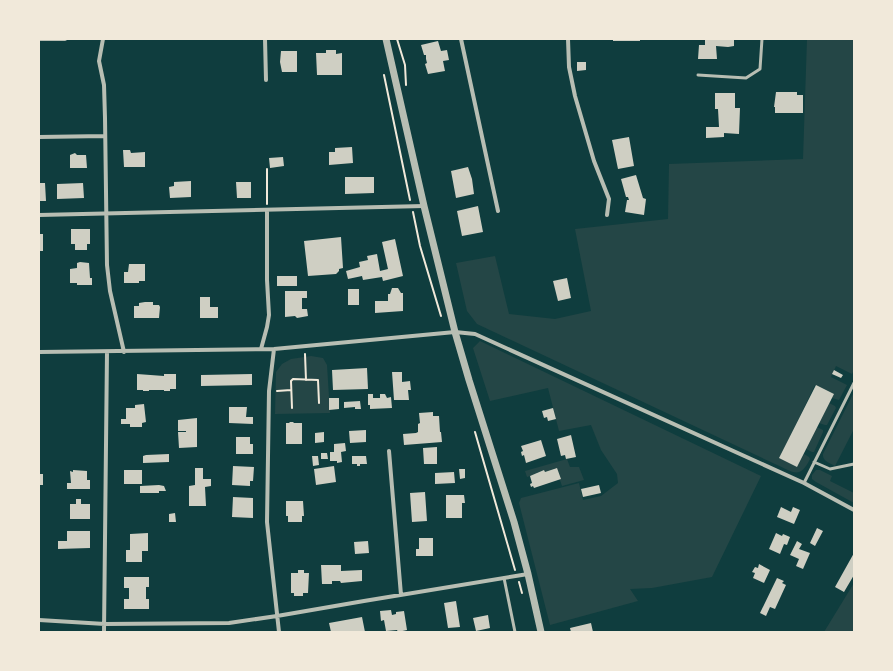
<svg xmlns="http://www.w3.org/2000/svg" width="893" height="671" font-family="'Libre Baskerville',serif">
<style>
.green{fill:#244646}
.building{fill:#cfcfc3}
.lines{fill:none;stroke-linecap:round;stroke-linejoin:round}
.path{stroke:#f1e9da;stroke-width:2}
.service{stroke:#b8beb3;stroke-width:3}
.minor{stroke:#b8beb3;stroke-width:4}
.tertiary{stroke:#b8beb3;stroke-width:7}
</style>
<rect width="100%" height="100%" fill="#0f3d3e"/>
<path class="green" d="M807 39H854V370L852 374 836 366 831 377 847 385 839 400 832 398 815 385 780 458 797 467 804 454 809 457 810 459C800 480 793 472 775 464L477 324 467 311 456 263 495 256 509 314 555 319 591 311 575 229 668 219 669 164 803 159Z
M480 341 761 476 712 577 652 588 630 589 638 601 550 625 519 503 521 498 579 483 583 500 601 496 618 483 617 474 601 450 591 425 559 431 548 388 490 401 473 348Z
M311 356 323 358 327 365 330 413 275 414 276 372 282 364 291 359Z
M854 392V429L835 466C830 463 822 461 823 454Z
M829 403 835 406 836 408 827 425H825L819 423Z
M817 427 823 430V432L814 452H812L806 449Z
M567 459 570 467H579L584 480 562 486 556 468 545 472 544 470 537 473V474L527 477 525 471Z
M816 470H820L832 476 830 481 854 493V503L816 482 812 479V475Z
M854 583V632H824Z"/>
<path class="building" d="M613 39H640V41H613Z
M705 39H734V46L728 47 716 46 717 59H698L699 45H705Z
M438 41 441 51 447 50 449 60 443 61 445 71 428 74 425 64 427 63 426 59V55H424L421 45Z
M326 50H336V54L342 53V75H317L316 53H326Z
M281 51H297V72H282L280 62Z
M577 62H586V70L577 71Z
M776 92H797V95H803V113H775V107H774Z
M715 93H735V108H740L739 134 724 133V137L706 138V127H719L718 109H715Z
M629 137 634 166 618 169 612 140Z
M352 147 353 163 329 165V152H335V148Z
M123 150H130L131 153 145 152V167H124Z
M75 153 77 155H86L87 168H70V155Z
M283 157 284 166 270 168 269 158Z
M468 167 472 179 474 194 456 198 451 171Z
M636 175 643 198 646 199 644 215 625 212 627 200H629L628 197H626L621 179Z
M345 177H374V193L345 194Z
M191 181V197L170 198 169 187 174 186V182Z
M236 182H251V198H237Z
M39 183H45L46 201H39Z
M83 183 84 198 57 199V184Z
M478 206 483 232 462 236 457 211Z
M71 229H90V244H87V250H75V244H71Z
M39 234H43V251H39Z
M341 237 343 268 339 269V271L336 274 308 276 304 241Z
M395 239 403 276 383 281 382 277 363 280 362 276 348 279 346 271 360 267 359 262 368 260 367 256 377 254 380 271 388 269 382 242Z
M80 262 89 263 90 278H92V285H77V283H70V269L77 268V263Z
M129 264H145V281H139V283H124V272H128Z
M277 276H297V286H277Z
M567 278 571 298 558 301 553 281Z
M392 288H398L401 293H403V311L375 313V301H388V294H390Z
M348 289H359V305H348Z
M285 291H307V298H302V309H307L308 316 297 318 295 316 285 317Z
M200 297H210V307H218V318H200Z
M145 302H153V305H159L160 307 159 318H134V306H139V303Z
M367 368 368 389 333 390 332 370Z
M834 370 843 375 841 378 832 374Z
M392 372H402V382L410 381 411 390H408L409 400H394Z
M137 374 164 376V374H176V389H170V391H164V390H149V391H143V390H137Z
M252 374V385L201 386V375Z
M816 385 834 394 797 467 779 458Z
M368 394H373V398H380V394H385L387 398 391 397 392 408 370 409V405H368Z
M329 398H339V409L329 410Z
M360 401 361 409H355V407L344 408V402Z
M144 404 146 422 142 423V427H130V424H121V419H126V408H135V405Z
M229 407H247L246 417H253V424L229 423Z
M553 408 556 419 548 421 547 417 544 418 542 411Z
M433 412V416H439L440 432H441L442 442 404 445 403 434 416 433 418 432V424L420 423 419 413Z
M197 418V447L179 448 178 432H186V431H178V420Z
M290 422H293L294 423H302V444H286V423H289Z
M366 430V442L350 443 349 431Z
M324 432V442L315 443V433Z
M571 435 576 457 566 459 565 455 561 456 557 439Z
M236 437H250V444H253V454H236Z
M541 440 546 456 526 463 524 455 522 456 521 452 523 451 521 446Z
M345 443 346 451 341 452 342 462 337 463V461H330V452H334V444Z
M437 447V464H424L423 448Z
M321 453H327L328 459H321Z
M169 454V462L143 463V456L146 455Z
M312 456H318L319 465 313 466Z
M352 456H366L367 464H360V466H357V464H352Z
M233 466 254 467 253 481H250V486L232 485Z
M334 466 336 482 316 485 314 469Z
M195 468H203V479H211V486L205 487 206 506H189V486L195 485Z
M557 468 561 479 534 488 533 486 531 487 530 484 532 483 530 476 544 470 545 472Z
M459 469H465V478L460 479Z
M73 470 87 471V480H90V489H67V483H71L70 471 73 472Z
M124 470H142V484H124Z
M454 472 455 483 435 484V473Z
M39 474H43V485H39Z
M159 485 164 486 166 491H159V493H140V486Z
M599 485 601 493 583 497 581 489Z
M425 492 427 521 412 522 410 493Z
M446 495H464L465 503H462V518H446Z
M233 497 253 498V518L232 517Z
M76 499H81V504H90V519H70V504H76Z
M286 501H303L304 516H302V522H288V516H286Z
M781 507 791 512 793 507 800 510 794 524 777 517Z
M175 513 176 522H169V514Z
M817 528 823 531 815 546 810 543Z
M67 531H90V548L58 549V541H67Z
M148 533V551H142V562H126V550H130V534Z
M776 533 782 536 783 534 790 537 787 545 784 544 780 554 769 549Z
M419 538H433V556H416V549H419Z
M368 541 369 553 355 554 354 542Z
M797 541 802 544 799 549 810 553 803 569 796 566 799 559 790 555Z
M854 553V575L844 592 835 587Z
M759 564 770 570 764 583 753 578 755 573 752 572 755 567 758 568Z
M321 565H341V571L362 570V581L341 583 340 581H332V584H322Z
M298 570H304V573H309L308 593H303V596H294V593H291V573H298Z
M124 577H149V587H146V599H149V609H124V599H129V588H124Z
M777 578 784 581 782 583 786 585 775 609 770 607 766 616 760 613Z
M456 601 460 627 448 628 444 603Z
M391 610 392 615 396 614V612L404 611 407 630 398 632 397 630 386 631 384 620 381 621 380 611Z
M488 615 490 628 476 631 473 618Z
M362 617 365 632H331L329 623Z
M591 623 593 632H571L570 628Z"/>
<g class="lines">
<path class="path" d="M397 39 405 65 406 85
M384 75 410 200
M267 204V169
M413 212 420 246 441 316
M305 354 306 380
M277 391 291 390
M292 408 291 381 293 379 318 380 319 403
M475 432 515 570
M519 582 522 593"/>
<path class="service" d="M698 75 746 78 760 69 762 39
M814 462 830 469 854 464
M804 483 854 383
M504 578 515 632"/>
<path class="minor" d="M39 39H65
M103 39 99 61 104 85 105 118 107 265 110 291 124 352
M265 39 266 80
M461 39 498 211
M568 39 569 67 575 96 594 161 609 199 607 215
M39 137 105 136
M39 215 424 206
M261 349 267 327 269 315 267 280V210
M274 349 269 391 267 522 279 632
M39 352 274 349 455 332 475 334 804 483 854 510
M389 451 401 595
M39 620 105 624 229 623 277 616 364 601 528 574
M104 632 107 352"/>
<path class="tertiary" d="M386 39 424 206 455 332 469 380 514 522 528 574 541 632"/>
</g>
<rect width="893" height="671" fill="none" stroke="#f1e9da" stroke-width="80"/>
</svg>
